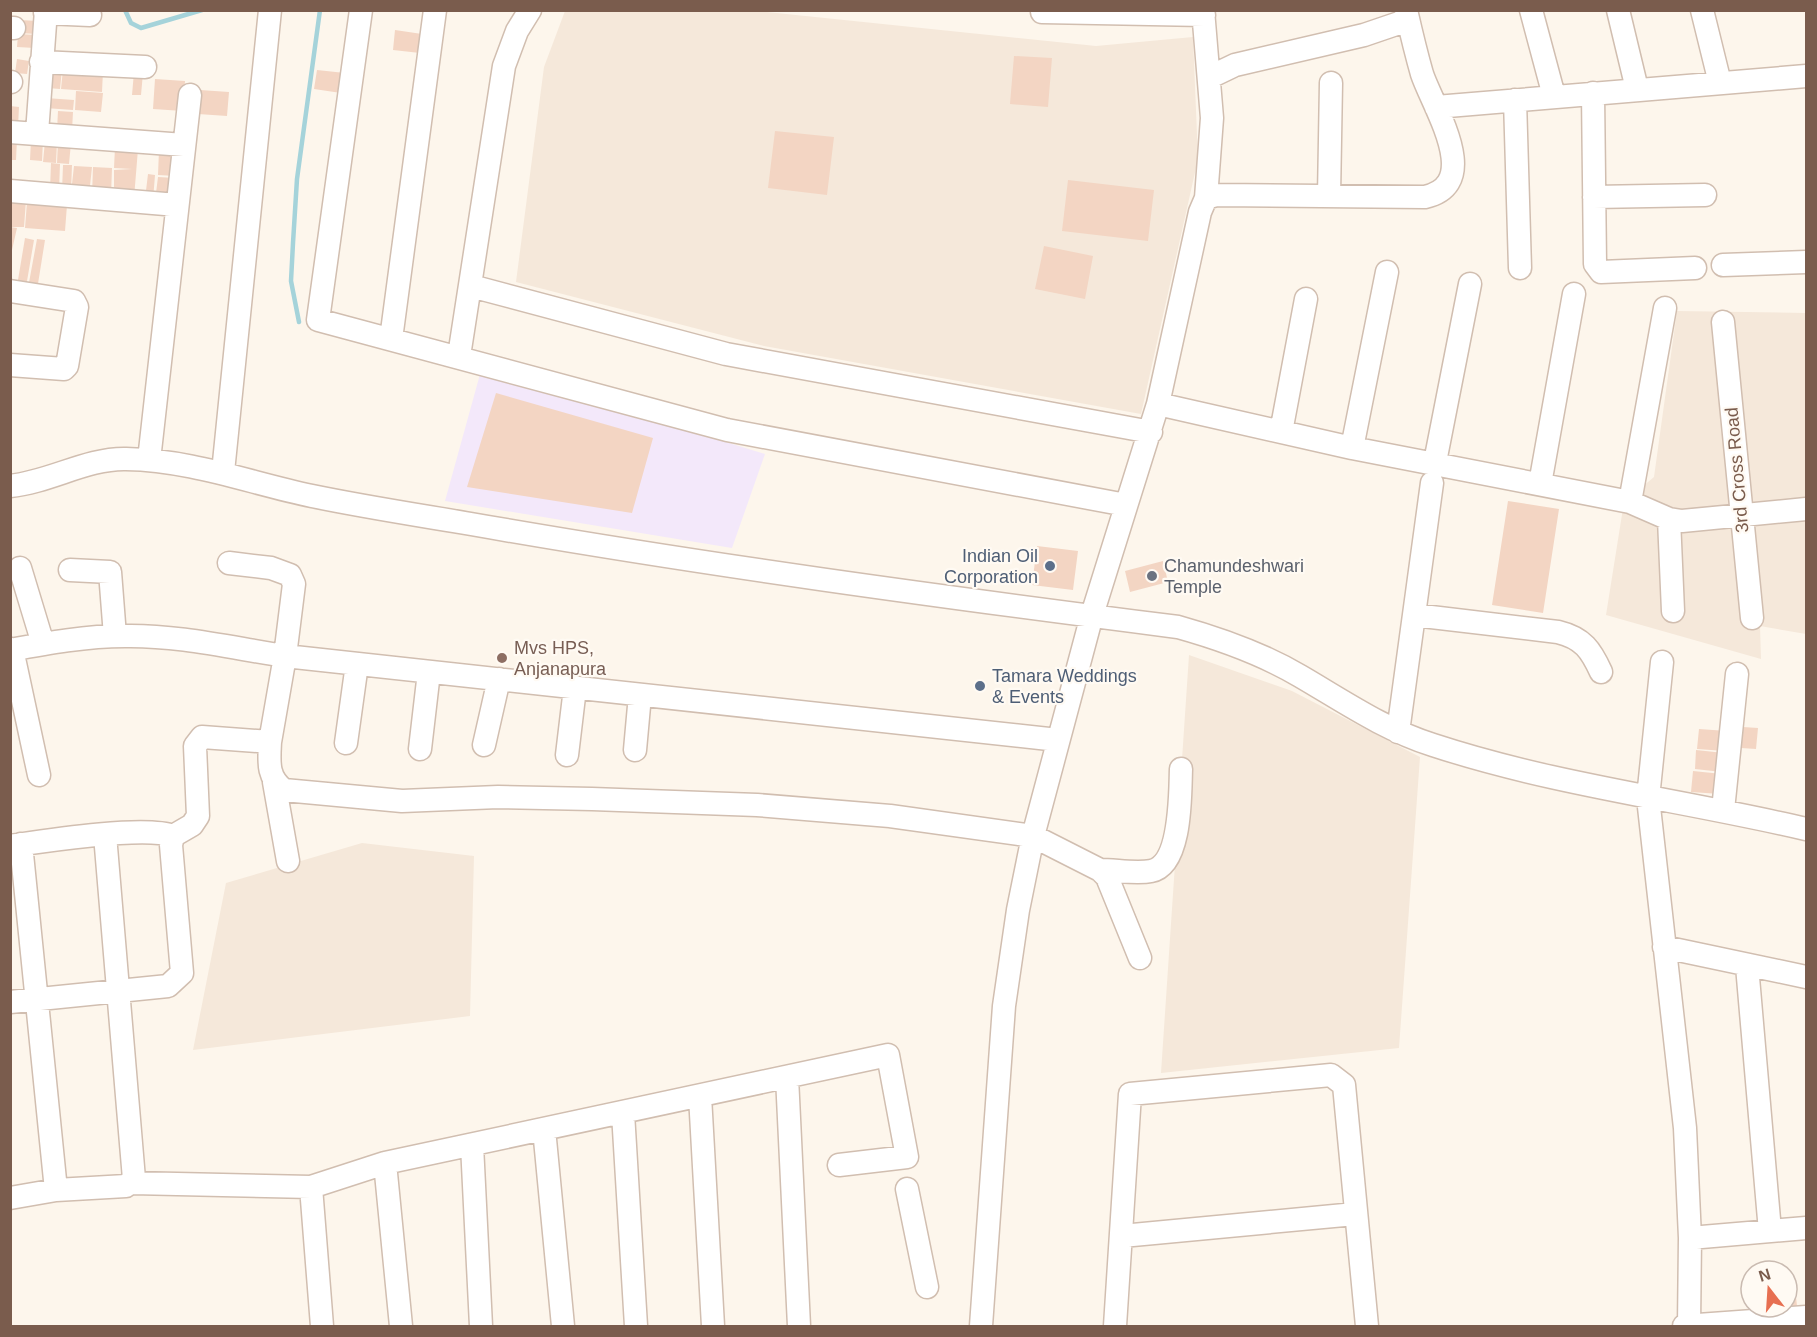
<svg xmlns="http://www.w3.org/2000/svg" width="1817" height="1337" font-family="Helvetica,sans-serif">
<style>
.residential{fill:#f5e8da}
.education{fill:#f3e8fa}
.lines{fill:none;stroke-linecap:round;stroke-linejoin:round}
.stream{stroke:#a5d3da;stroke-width:4.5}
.building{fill:#f3d5c3}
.minor-casing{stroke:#d1beb0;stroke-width:25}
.minor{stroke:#fff;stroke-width:22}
.service-dot{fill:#5c6f8a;stroke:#fffaf3;stroke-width:2}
.worship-dot{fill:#6b7280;stroke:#fffaf3;stroke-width:2}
.education-dot{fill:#8d6e63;stroke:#fffaf3;stroke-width:2}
.labels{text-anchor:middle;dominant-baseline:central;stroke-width:4.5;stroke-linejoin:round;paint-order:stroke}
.street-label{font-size:18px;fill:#7a5c4d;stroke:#fffaf3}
.service-label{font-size:18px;fill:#4e5e75;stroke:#fffaf3;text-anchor:end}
.worship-label{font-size:18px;fill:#5b616d;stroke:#fffaf3;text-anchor:start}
.education-label{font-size:18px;fill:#785e54;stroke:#fffaf3;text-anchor:start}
</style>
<rect width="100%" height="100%" fill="#fdf6ec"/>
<path class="residential" d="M565 11H756L1096 46 1193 37 1198 159 1141 414 764 346 516 282 544 67Z
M1677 311 1806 313V634L1760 626 1761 659 1606 615 1624 502 1654 477Z
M1189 655 1292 691 1420 757 1399 1048 1161 1073Z
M362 843 474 856 470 1016 193 1050 226 883Z"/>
<path class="education" d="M482 367 765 454 732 548 445 501Z"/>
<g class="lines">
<path class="stream" d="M125 10 131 23 141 28 202 10
M299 322 291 281 293 243 297 179 320 10"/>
</g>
<path class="building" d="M18 20 39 21 38 34 18 33Z
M395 30 422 34 420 53 393 50Z
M18 34 36 35 35 48 17 47Z
M1014 56 1052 58 1048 107 1010 104Z
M17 59 29 61 27 74 15 73Z
M48 68 62 69 60 89 47 88Z
M63 69 103 71 102 92 61 89Z
M317 70 345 73 341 93 314 89Z
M134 72 143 73 141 95H132Z
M155 79 185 81 183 111 153 109Z
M200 90 229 92 227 116 198 114Z
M76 91 103 93 101 112 75 110Z
M46 98 74 100 73 110 45 108Z
M10 106 19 107 18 127H10Z
M58 111 73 112 72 131 57 130Z
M775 131 834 137 827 195 768 188Z
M10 139H17L16 160H10Z
M31 140H43L42 161 30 160Z
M45 141 57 142 56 163 43 162Z
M58 142 71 143 69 164 57 163Z
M115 147 138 149 134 198 114 197V170L132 169 114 168Z
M159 150 177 152 175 176 158 175Z
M51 163 60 164 59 190H50Z
M63 165H72L71 191H62Z
M74 166 92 167 89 195 71 193Z
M93 167 112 168 111 196 92 195Z
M148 174 155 175 153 200 145 199Z
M158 177 175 178 173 202 155 201Z
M1068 180 1154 190 1148 241 1062 231Z
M10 199 26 200 24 227H10Z
M27 202 67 205 65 231 25 228Z
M10 227 17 228 12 250H10Z
M25 238 34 240 26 287 17 286Z
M37 239 45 240 37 290 28 288Z
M1044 246 1093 256 1085 299 1035 289Z
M496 393 653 438 632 513 467 487Z
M1508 501 1559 509 1543 613 1492 605Z
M1037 546 1078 551 1073 590 1032 585Z
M1163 561 1168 582 1130 592 1125 571Z
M1743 727 1758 728 1756 749 1741 748Z
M1699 729 1727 731 1725 751 1697 749Z
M1696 750 1724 753 1722 772 1695 769Z
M1693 771 1722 774 1720 794 1691 792Z
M1787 1278H1794L1797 1306 1787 1307Z"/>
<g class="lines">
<g class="minor-casing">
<path id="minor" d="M361 10 318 320 727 430 1126 505
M1203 10 1212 118 1206 198
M1531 10 1554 96
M1618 10 1637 89
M1702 10 1720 83
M1042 12 1204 15
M45 13 90 15
M10 28H14
M41 62 145 67
M1210 77 1235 65 1364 35 1408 20
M10 82H11
M1593 93 1595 264 1601 272 1695 268
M1515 100 1520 268
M1436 107 1806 76
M10 132 184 145
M37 133 46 10
M10 191 177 205
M1329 196 1331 83
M1594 197 1705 195
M1723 265 1806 262
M471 286 726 354 1151 432
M10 291 74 301 77 307 67 366 64 369 10 365
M1723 322 1752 618
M391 339 435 10
M459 356 504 66 517 31 530 10
M1158 404 1352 448 1630 502 1669 519 1682 521 1806 509
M1281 432 1306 299
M1352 448 1387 272
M149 460 190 95
M1435 462 1470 284
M223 472 270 10
M1540 484 1574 294
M10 486C50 482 87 458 126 459 191 460 250 483 312 496 365 507 418 515 471 524 705 565 942 597 1178 627 1221 639 1261 653 1300 676 1343 701 1385 730 1433 745 1555 785 1682 800 1806 829
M1630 502 1665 308
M1669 519 1673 611
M229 563 271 568 290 575 294 584 285 656 1058 740
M20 568 43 644
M70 570 110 572 115 636
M1414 615 1558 632C1583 638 1591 650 1601 672
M12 649 39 775
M10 650C48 643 86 636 125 636 178 635 232 648 285 656L270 742
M1662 662 1648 798 1685 1128 1690 1238 1689 1326
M1398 732 1432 483
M346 743 357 664
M484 745 499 679
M420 749 429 672
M635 750 640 695
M567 755 575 688
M274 782 288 861
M1723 810 1737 674
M21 844 56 1190
M10 846C44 841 145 825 173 836
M1100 870C1116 870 1136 874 1151 871 1182 865 1180 793 1181 769
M1664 947 1806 977
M1747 966 1770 1231
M10 1002 168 986 182 973 171 845 173 836 192 825 198 816 195 746 202 737 270 742C269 762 267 777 284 790L402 801 498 797 592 799 757 805 890 816 1033 836 1100 870 1107 877 1140 958
M787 1077 799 1326
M700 1096 713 1326
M623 1113 636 1326
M544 1129 563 1326
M472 1145 481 1326
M385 1163 401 1326
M132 1183 311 1187 385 1163 888 1055 907 1157 839 1165
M311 1187 322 1326
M907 1189 927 1287
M10 1198 56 1190 126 1186 134 1179 105 835
M1122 1236 1355 1214
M1690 1238 1806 1228
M981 1326 1004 1006 1018 910 1033 836 1092 615 1158 404 1200 212 1206 198 1217 195 1425 197C1484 184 1433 107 1422 74 1416 53 1411 32 1406 10
M1115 1326 1130 1094 1331 1075 1344 1085 1367 1326
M1684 1326 1806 1317"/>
</g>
<use href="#minor" class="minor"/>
</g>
<g class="service-dot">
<circle cx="1050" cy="566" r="6"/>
<circle cx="980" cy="686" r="6"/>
</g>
<circle class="worship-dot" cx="1152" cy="576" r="6"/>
<circle class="education-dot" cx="502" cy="658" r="6"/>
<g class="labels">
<g class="street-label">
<text transform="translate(1737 470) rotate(-95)">3rd Cross Road</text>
</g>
<g class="service-label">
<text x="1038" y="556">Indian Oil<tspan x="1038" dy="21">Corporation</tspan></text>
<text x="992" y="676" text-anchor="start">Tamara Weddings<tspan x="992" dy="21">&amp; Events</tspan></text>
</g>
<g class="worship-label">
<text x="1164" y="566">Chamundeshwari<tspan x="1164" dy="21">Temple</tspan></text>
</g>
<g class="education-label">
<text x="514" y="648">Mvs HPS,<tspan x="514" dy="21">Anjanapura</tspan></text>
</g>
</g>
<rect width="1817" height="1337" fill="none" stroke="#7a5c4d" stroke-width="24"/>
<g transform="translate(1769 1289) rotate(343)"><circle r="28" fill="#fffaf3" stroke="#cabbb1" stroke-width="1.5"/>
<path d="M0-4.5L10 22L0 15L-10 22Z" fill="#e76f51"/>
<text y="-9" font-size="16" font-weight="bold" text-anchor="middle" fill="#7a5c4d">N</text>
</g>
</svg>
